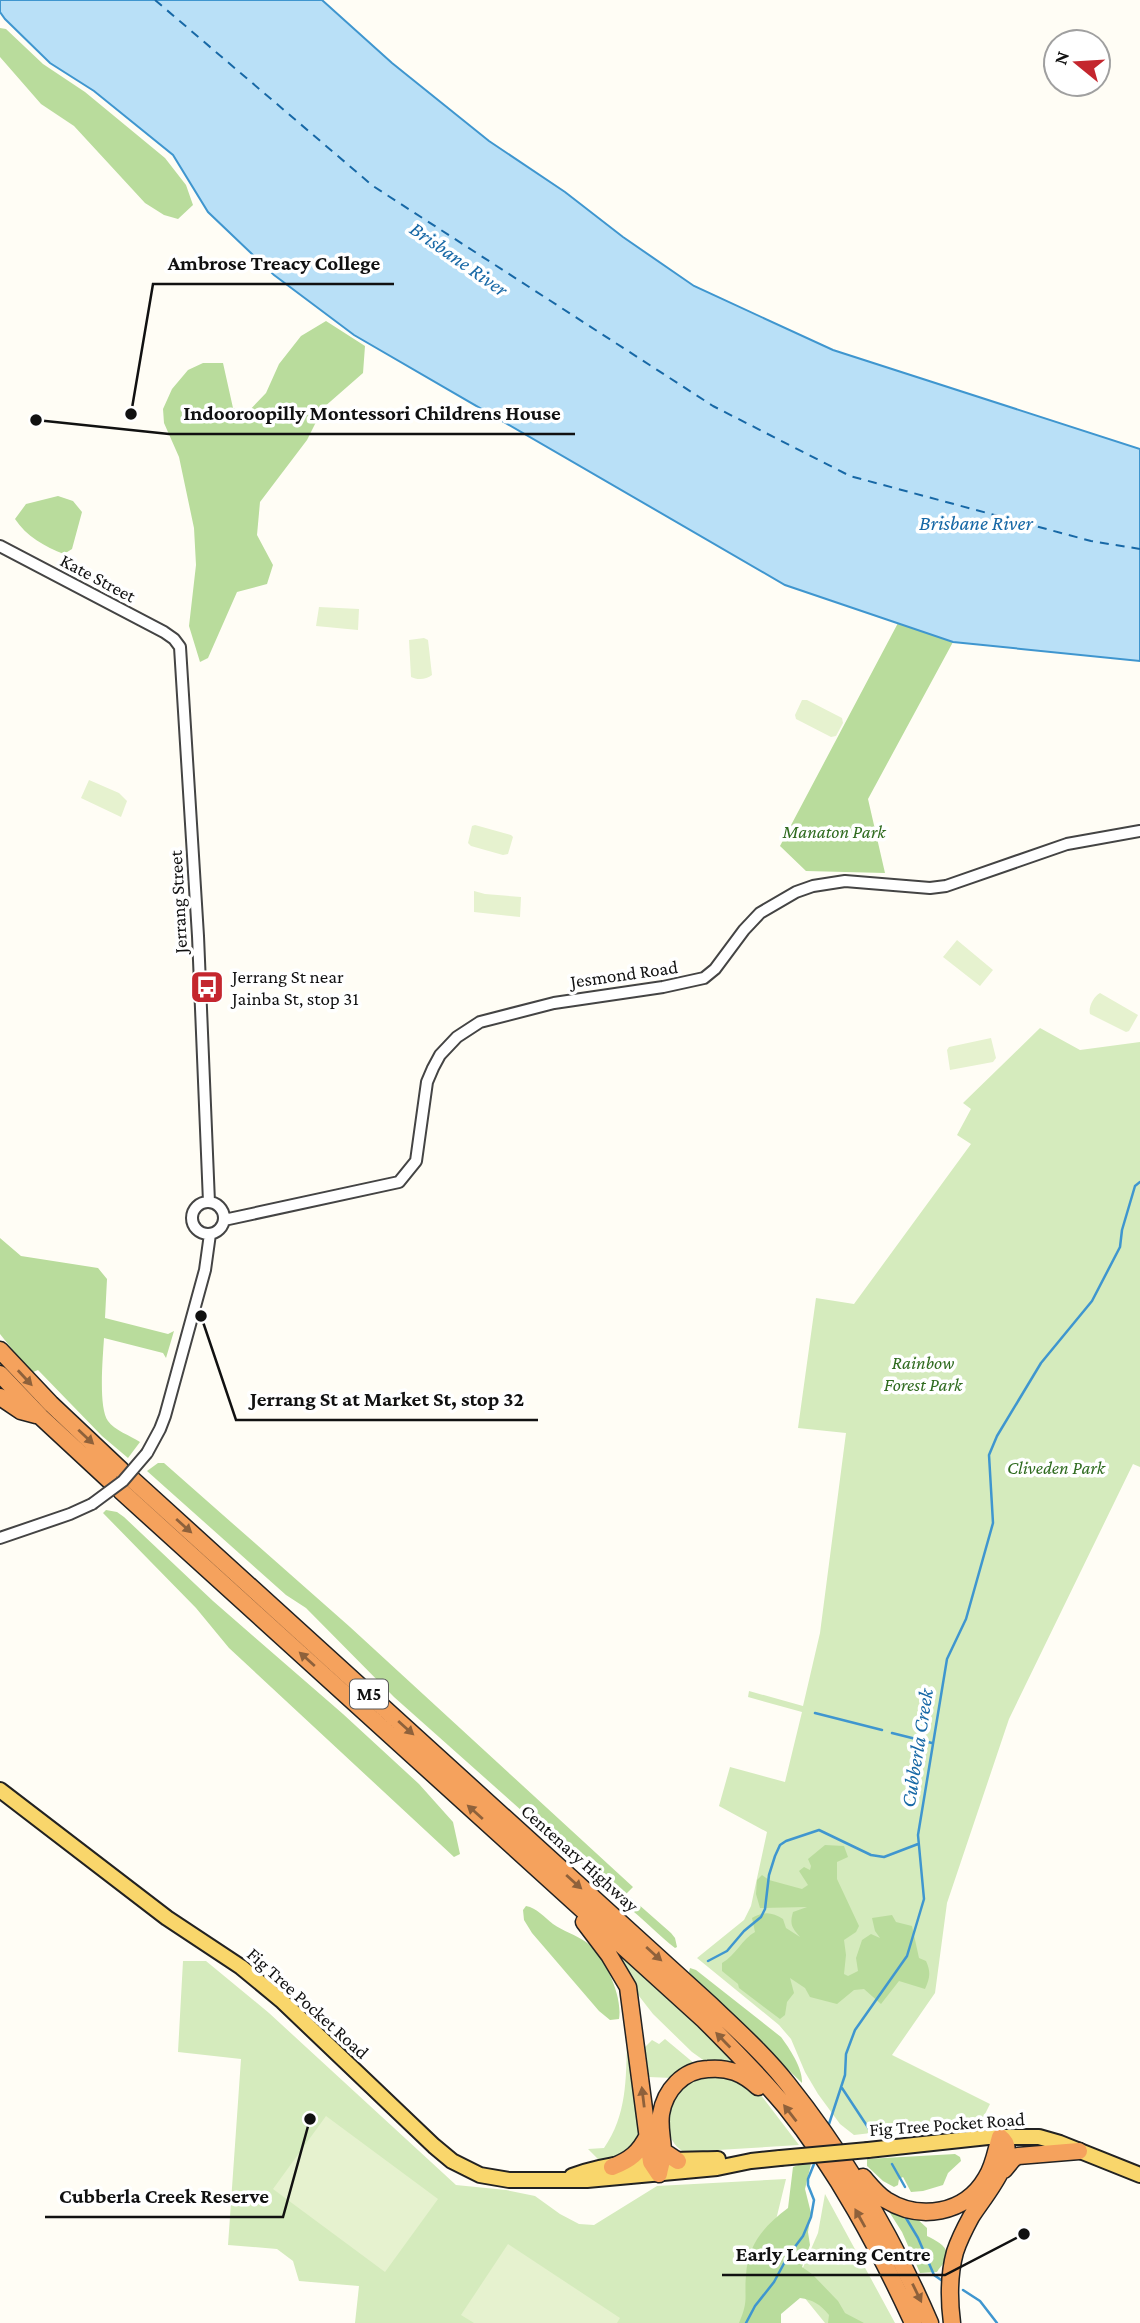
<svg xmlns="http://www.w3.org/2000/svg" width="1140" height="2323" font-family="'Crimson Pro',serif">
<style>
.green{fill:#d5ebbd}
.forest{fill:#b9dc9c}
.pitch{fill:#e6f2cf}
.water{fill:#b9e0f7;stroke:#3f96cf;stroke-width:2}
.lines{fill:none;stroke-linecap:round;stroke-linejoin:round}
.stream{stroke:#3f96cf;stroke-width:2.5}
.ferry{stroke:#1768a6;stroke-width:2;stroke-dasharray:9 7;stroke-linecap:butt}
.minor-casing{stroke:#444;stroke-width:14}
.major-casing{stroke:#222;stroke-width:18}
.highway-casing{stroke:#222;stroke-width:19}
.minor{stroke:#fff;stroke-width:10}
.major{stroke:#f9d66b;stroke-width:14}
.highway{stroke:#f5a25d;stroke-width:16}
.minor-bridge-casing{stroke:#444;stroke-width:14;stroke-linecap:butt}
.major-bridge-casing{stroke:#222;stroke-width:18;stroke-linecap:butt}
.minor-bridge{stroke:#fff;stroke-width:10}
.major-bridge{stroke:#f9d66b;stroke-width:14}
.oneway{fill:#8e613b}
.labels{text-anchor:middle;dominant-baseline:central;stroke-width:7;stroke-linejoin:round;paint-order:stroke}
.shield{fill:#fff;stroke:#585858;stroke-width:2}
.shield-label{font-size:18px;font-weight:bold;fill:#111}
.street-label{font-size:19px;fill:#111;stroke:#fff}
.park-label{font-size:19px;font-style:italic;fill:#2f6b1f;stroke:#fff}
.poi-label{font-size:19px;fill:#111;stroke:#fff;text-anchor:start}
.water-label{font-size:21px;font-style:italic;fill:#1768a6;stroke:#fff}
.leader{fill:none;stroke:#111;stroke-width:2.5}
.callout-dot{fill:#111;stroke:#fff;stroke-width:2.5}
.callout-label{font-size:21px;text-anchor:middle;font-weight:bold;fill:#111;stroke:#fff;stroke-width:7;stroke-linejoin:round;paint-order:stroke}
</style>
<rect width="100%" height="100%" fill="#fffdf5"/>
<path class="green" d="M1040 1028 1080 1050 1140 1042V1467L1133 1464 1009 1719 947 1903 935 1993 892 2055 990 2104 982 2120 854 2135 840 2124 818 2094 805 2072 791 2039 779 2025 697 1958 744 1920 751 1906 767 1832 719 1806 730 1767 785 1782 802 1712 748 1697 749 1691 803 1706 820 1633 846 1433 798 1428 816 1298 854 1304 971 1144 957 1135 971 1109 963 1103Z
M616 1949 703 2026 742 2067 706 2062 692 2052 653 2014 632 1987 613 1952Z
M183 1961H206L269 2013 456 2185 506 2190 535 2196 560 2214 579 2224 594 2225 657 2186 786 2179 755 2306 746 2323H355L359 2286 299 2281 293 2261 277 2249 228 2245 241 2059 178 2052Z
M631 2035 643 2128 631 2155 602 2163 588 2149 604 2148C627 2115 626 2079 627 2041Z
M665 2039 695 2064 672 2078 649 2077 645 2047 652 2040 659 2044Z
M719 2073 757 2090 799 2145 684 2152C658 2138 668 2094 691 2080 699 2076 710 2075 719 2073Z
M825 2194 895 2323H825L795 2286 818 2233Z"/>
<path class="forest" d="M0 28 6 29 43 64 85 92 165 158 186 185 193 205 178 219 164 215 145 203 74 126 41 104 0 57Z
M326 321 365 346 363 373 323 408 307 440 260 502 257 535 273 565 267 584 237 592 208 658 200 662 189 626 196 565 194 528 179 457 164 423 163 409 172 389 188 370 203 363H223L233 408 246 414 266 393 279 364 301 336Z
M58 496 73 501 82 512 72 549 64 554C45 547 26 536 15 519L26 504Z
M898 623 953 642 868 799 885 873 806 871 780 846Z
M0 1238 21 1256 98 1268 107 1279 105 1318 168 1334 174 1331 166 1358 163 1353 104 1338C103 1356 98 1408 108 1421 114 1430 131 1436 140 1442L128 1458 102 1436 38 1370 31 1373 0 1334Z
M158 1463H164L350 1627 633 1887 621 1899 394 1697 306 1608 286 1595 147 1471Z
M106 1510 117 1512 124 1517 213 1601 343 1714 419 1784 453 1822 460 1854 454 1857 229 1648 196 1608 103 1513Z
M825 1845 844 1846 848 1857 837 1862V1879L859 1926 856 1932 844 1940 846 1955 844 1974 848 1976 858 1971 856 1958 862 1940 871 1934 880 1938 875 1931 872 1918 892 1915 896 1922 912 1926 919 1958 926 1961C931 1972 930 1978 925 1989L899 1981 881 2004 864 1989 854 1990 837 2004 810 1997 805 1988 790 1978 794 1993 787 2002 785 2015 780 2019 739 1988 738 1984 722 1971V1963C736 1955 742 1939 755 1932L752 1918C764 1911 772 1912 783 1919L786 1928 800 1937C793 1928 789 1926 793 1912L807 1907 760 1908 756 1894 757 1880 762 1875 769 1880 802 1889 808 1885 799 1871 804 1867 810 1870 811 1866 808 1859Z
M629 1896 671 1933 675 1938 677 1947 675 1948C657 1934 643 1918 625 1905L624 1898Z
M526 1906C537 1908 544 1917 553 1924 563 1931 576 1935 586 1942 605 1957 623 1996 619 2019L610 2020 599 2011 532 1933 524 1920 523 1910Z
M690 1968 696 1970 781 2037C790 2049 803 2069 802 2083L692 1977 689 1972Z
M955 2154 960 2157 961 2161 948 2173 943 2185 923 2191 911 2192 903 2177 899 2179 898 2185 894 2187 883 2181 867 2166V2159Z
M801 2164H811L805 2189 811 2213 808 2232 810 2245 802 2267 812 2274 838 2301 845 2313 864 2323H828L829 2315C820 2304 813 2300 800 2298L781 2314V2323H739C749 2300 744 2298 746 2275 748 2244 764 2226 788 2208L793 2167Z
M890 2209 915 2217 927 2228V2236C937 2241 953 2248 944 2262 942 2266 939 2268 937 2272L920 2273 902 2232 888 2210Z"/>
<path class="pitch" d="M319 607 359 609 358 630 316 626Z
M424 638 428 640 432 675C426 680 417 680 411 677L409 640Z
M802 700H807L842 718 843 723 836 736 831 737 796 719 795 715Z
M89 780 119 793 127 801 121 817 81 798Z
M475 825 511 835 513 837 508 854 503 855 471 846 468 843 472 826Z
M474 891 485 894 521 897 520 917 474 912Z
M957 940 993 970 980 986 943 957Z
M1100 993 1138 1015 1129 1031 1126 1032 1090 1014C1088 1007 1094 996 1100 993Z
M991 1038 996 1058 993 1062 950 1070 947 1050 949 1047Z
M326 2116 438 2199 385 2272 273 2189Z
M508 2244 620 2318 617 2323H474L461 2315Z"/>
<path class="water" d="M0 0H322L392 63 489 141 565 192 623 237 694 286 833 350 1140 449V661L953 642 785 585 354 335 274 275 208 212 173 155 94 91 50 63 5 19 0 12Z"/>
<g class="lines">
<path class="stream" d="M815 1713 882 1730
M892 1733 932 1743
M708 1961 727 1951 744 1931 761 1917 765 1909 769 1875 775 1856 780 1845 786 1841 819 1830 871 1855 884 1857 918 1844
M842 2088 873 2135
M828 2127 845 2075 846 2054 855 2030 907 1956 924 1899 918 1835 947 1659 966 1619 993 1523 989 1455 997 1436 1041 1363 1092 1301 1120 1247 1122 1230 1135 1186 1140 1182
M892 2164 905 2187
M906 2218 918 2238 934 2275 944 2282
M963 2290 980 2301 997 2323
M746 2323 755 2306 774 2282 788 2256 803 2236 811 2217 814 2200 808 2185V2179L816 2159"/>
<path class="ferry" d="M155 0 373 186 713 406 850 476 1091 541 1140 549"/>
<g class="minor-casing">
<path id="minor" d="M0 546 164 632 174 639 180 647 198 936 209 1202
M192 1218a16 16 0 1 1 32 0a16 16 0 1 1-32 0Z
M224 1220 399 1182 416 1161 427 1082 433 1068 440 1055 457 1037 480 1022 554 1003 663 987 704 978 715 969 744 930 760 913 796 892 813 886 845 881 930 888 946 886 1067 844 1140 831
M147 1453 160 1429 165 1416 205 1270 210 1234
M0 1538 70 1514 92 1504"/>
</g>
<g class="major-casing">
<path id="major" d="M0 1790 167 1918 241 1967 281 2000 434 2146 452 2161 480 2175 509 2180H587L717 2168 751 2161 780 2158
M868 2150 988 2137H1039L1060 2143 1140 2175
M572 2176C617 2159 671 2160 718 2159"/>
</g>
<g class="highway-casing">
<path id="highway" d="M0 1350 51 1404 121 1470
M0 1374 41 1417 110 1481
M0 1397 21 1411 36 1415
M133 1480 712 2006C738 2031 765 2055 787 2083 846 2157 893 2237 930 2323
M121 1491 704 2020C732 2048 760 2076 785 2106 838 2172 878 2247 913 2323
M584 1922 609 1955 628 1987 651 2162 659 2174
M663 2151 678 2161
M612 2167C630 2160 639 2153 648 2135
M1004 2170 1013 2159 1018 2156 1079 2151
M659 2174C660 2167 663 2160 663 2153 663 2140 659 2128 661 2114 665 2090 683 2070 708 2069 728 2067 743 2073 758 2087
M863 2177C870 2185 877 2194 886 2200 920 2221 965 2214 986 2178 994 2166 996 2150 1000 2137
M952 2323C949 2300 949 2274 955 2252 959 2240 965 2228 971 2217 981 2200 1023 2153 1000 2137"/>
</g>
<use href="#minor" class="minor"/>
<use href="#major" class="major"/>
<use href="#highway" class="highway"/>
<g class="minor-bridge-casing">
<path id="minor-bridge" d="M92 1504 123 1481 147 1453"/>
</g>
<g class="major-bridge-casing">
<path id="major-bridge" d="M780 2158 868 2150"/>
</g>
<use href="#minor-bridge" class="minor-bridge"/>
<use href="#major-bridge" class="major-bridge"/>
</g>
<defs><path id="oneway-solid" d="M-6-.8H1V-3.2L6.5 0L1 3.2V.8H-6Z" transform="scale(1.75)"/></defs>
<g class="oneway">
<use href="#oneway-solid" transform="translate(25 1378) rotate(47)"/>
<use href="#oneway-solid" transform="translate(86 1437) rotate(43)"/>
<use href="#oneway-solid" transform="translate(184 1526) rotate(42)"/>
<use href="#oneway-solid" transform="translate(307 1659) rotate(-138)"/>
<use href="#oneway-solid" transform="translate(406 1728) rotate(42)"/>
<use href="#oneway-solid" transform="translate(475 1812) rotate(-138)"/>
<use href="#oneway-solid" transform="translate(574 1882) rotate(42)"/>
<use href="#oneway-solid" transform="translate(654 1954) rotate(42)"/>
<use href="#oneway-solid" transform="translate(723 2040) rotate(-134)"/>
<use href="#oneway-solid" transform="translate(643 2097) rotate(-97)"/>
<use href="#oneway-solid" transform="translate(790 2113) rotate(-128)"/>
<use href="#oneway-solid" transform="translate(860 2218) rotate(-119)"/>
<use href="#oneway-solid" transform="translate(917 2293) rotate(64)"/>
</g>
<defs>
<g id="bus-square" transform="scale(1.75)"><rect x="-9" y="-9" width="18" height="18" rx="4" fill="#c4262e" stroke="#fff"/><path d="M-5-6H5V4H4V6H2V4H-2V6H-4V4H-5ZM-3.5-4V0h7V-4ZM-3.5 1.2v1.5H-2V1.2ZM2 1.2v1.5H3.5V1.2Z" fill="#fff"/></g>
</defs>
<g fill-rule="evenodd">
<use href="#bus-square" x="207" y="987"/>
</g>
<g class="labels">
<rect class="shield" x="350" y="1679.5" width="38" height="29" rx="5"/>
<g class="shield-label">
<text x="369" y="1694">M5</text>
</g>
<g class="street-label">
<text transform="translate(98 578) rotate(28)">Kate Street</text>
<text transform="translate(178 902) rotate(-93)">Jerrang Street</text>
<text transform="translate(624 974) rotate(-8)">Jesmond Road</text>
<text transform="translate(580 1858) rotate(42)">Centenary Highway</text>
<text transform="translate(308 2003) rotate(42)">Fig Tree Pocket Road</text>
<text transform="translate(947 2124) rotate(-4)">Fig Tree Pocket Road</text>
</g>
<g class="park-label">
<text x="834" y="831">Manaton Park</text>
<text x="923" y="1362">Rainbow<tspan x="923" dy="22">Forest Park</tspan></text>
<text x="1056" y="1467">Cliveden Park</text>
</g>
<g class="poi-label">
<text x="232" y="976">Jerrang St near<tspan x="232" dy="22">Jainba St, stop 31</tspan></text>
</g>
<g class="water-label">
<text transform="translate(459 259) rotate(35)">Brisbane River</text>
<text x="976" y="523">Brisbane River</text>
<text transform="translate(917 1748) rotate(-81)">Cubberla Creek</text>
</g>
</g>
<path class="leader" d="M131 414L153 284H394M36 420L169 434H575M201 1316L236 1420H538M310 2119L283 2217H45M1024 2234L945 2275H722"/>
<g class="callout-dot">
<circle cx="131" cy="414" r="7"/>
<circle cx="36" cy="420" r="7"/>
<circle cx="201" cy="1316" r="7"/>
<circle cx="310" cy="2119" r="7"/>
<circle cx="1024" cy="2234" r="7"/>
</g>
<g class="callout-label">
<text x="274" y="270">Ambrose Treacy College</text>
<text x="372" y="420">Indooroopilly Montessori Childrens House</text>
<text x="387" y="1406">Jerrang St at Market St, stop 32</text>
<text x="164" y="2203">Cubberla Creek Reserve</text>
<text x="833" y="2261">Early Learning Centre</text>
</g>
<g transform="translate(1077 63) rotate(288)"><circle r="33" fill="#ffffff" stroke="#a0a0a0" stroke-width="2"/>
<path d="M0-5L12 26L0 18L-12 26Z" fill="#c4262e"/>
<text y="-10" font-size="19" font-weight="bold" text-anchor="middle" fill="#111111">N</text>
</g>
</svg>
